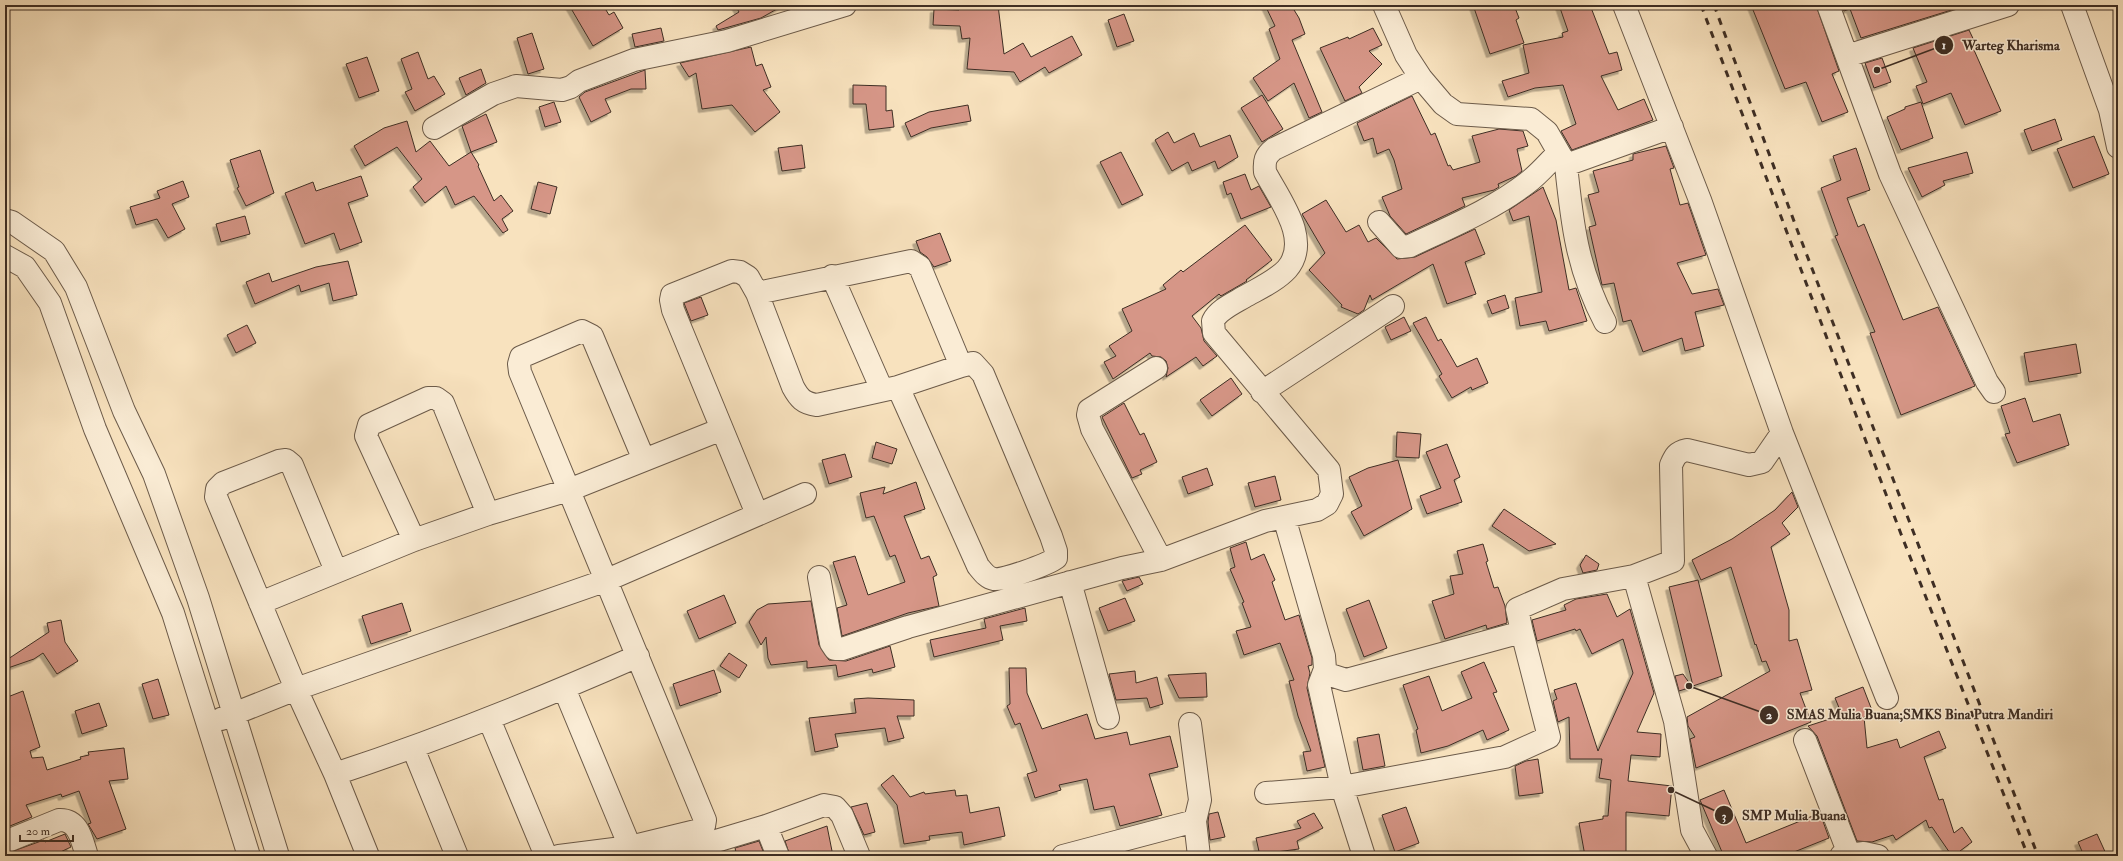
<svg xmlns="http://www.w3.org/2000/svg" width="2123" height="861" font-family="'IM FELL Double Pica',serif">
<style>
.building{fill:#d69687;stroke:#3e2e24;filter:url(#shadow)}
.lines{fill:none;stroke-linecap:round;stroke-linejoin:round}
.minor-casing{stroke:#6c5b4a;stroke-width:24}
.minor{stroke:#faecd5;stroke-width:22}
.rail{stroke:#3e2e24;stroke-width:3;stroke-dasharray:7 7;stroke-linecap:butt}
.leader{fill:none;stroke:#3e2e24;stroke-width:1.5}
.callout-dot{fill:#3e2e24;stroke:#faecd5;stroke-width:1.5}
.mark-label{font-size:12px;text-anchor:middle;font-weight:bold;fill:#fff}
.callout-label{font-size:14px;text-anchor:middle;font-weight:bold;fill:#3e2e24;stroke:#faecd5;stroke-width:3;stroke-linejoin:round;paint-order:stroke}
</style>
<defs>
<filter id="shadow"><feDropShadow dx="-3.5" dy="3.5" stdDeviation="0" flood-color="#0004"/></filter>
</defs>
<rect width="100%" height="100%" fill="#f8e2be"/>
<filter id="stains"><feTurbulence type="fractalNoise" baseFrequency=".005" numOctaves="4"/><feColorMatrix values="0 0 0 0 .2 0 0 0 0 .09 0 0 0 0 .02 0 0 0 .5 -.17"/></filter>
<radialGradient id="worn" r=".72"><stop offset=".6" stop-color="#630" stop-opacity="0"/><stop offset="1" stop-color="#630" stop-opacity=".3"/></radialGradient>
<path class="building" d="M569 5H603L609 15 614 12 623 28 593 46Z
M735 5H784L761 18 718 30 716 26 739 12Z
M958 5H998L1004 54 1023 43 1031 57 1072 36 1082 55 1049 73 1045 67 1020 82 1014 72 967 69 970 38 962 39 960 26 933 25 934 9 959 10Z
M1265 5H1291L1299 18 1305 34 1292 40 1322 112 1309 118 1294 83 1268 101 1253 78 1280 59 1269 29 1275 26Z
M1473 5H1514L1519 18 1516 20 1524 43 1490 54Z
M1559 5H1590L1609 54 1617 52 1622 70 1601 76 1618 110 1644 99 1653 120 1572 150 1561 131 1576 124 1563 85 1535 88 1508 97 1502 81 1529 73 1523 45 1563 37 1562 33 1568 31Z
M1751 5H1816L1839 71 1832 74 1848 112 1822 122 1806 82 1785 89Z
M1841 5H1956L1958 8 1861 38 1850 9 1844 11Z
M1124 14 1134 41 1117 47 1108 20Z
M661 28 664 41 635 47 632 34Z
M1373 28 1382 45 1369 51 1382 64 1359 87 1362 93 1345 101 1320 48 1348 37 1349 39Z
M1969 30 1978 49 1974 50 2001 111 1965 125 1951 93 1923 104 1916 86 1927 82 1913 48Z
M532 33 544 69 528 74 517 38Z
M751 47 756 66 762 64 771 87 763 90 780 112 755 132 732 105 702 109 696 73 689 77 680 63Z
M418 52 428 79 434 76 445 94 415 111 405 92 412 89 401 59Z
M367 57 379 91 359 98 346 64Z
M1882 58 1891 82 1874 88 1865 63Z
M481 69 486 83 466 95 459 78Z
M645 70 646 89H631L605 99 611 112 591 122 579 97 585 92Z
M853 85 886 86V111L892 110 894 127 869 130 866 104H853Z
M1262 95 1283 129 1262 142 1241 108Z
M1412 96 1431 135 1435 133 1448 166 1450 165 1453 170 1480 162 1472 136 1499 129 1523 131 1528 146 1517 149 1522 171 1516 176 1498 184 1499 187 1494 190 1462 198 1465 206 1406 234 1390 216 1382 197 1402 189 1394 160 1389 149 1377 154 1373 138 1364 141 1357 123Z
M554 102 561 122 545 127 539 107Z
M1921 102 1933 138 1901 150 1887 117 1905 109V107Z
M968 105 971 121 931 128 911 137 905 123 929 112Z
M486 114 497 142 471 152 462 126Z
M2055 119 2062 140 2032 151 2024 130Z
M407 121 416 152 430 141 449 166 471 152 479 165 478 166 494 201 501 195 513 211 502 219 508 230 503 233 474 196 455 205 446 186 425 203 413 187 422 179 397 147 365 166 354 146 384 128Z
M1168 132 1174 143 1194 133 1200 147 1230 135 1238 157 1218 169 1215 161 1192 171 1188 162 1172 171 1155 140Z
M2094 136 2109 174 2073 188 2057 149Z
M802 145 805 168 782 171 778 148Z
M1666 146 1674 168 1670 169 1680 205 1688 203 1706 255 1677 263 1692 294 1718 289 1724 305 1695 312 1704 346 1685 351 1682 338 1643 352 1631 320 1623 322 1614 283 1602 285 1589 227 1596 225 1588 195 1599 192 1593 171 1633 160V154L1637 153Z
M1856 148 1870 190 1847 198 1858 227 1864 224 1903 320 1938 307 1975 386 1901 415 1870 333 1875 332 1835 236 1838 235 1821 188 1841 180 1833 156Z
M260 150 274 193 246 206 237 188 239 187 230 160Z
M1121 152 1143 195 1122 205 1100 162Z
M1967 152 1973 173 1943 181 1945 185 1922 197 1908 168Z
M1245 174 1251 190 1259 186 1271 207 1241 219 1231 193 1227 195 1223 182Z
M361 176 368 196 348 203 362 242 340 250 334 233 305 244 285 193 313 182 316 191Z
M183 181 189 197 172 204 185 229 168 238 157 219 136 225 130 207 160 198 157 191Z
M538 182 557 187 550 214 531 209Z
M1543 187 1556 220 1569 290 1576 288 1587 321 1549 331 1546 321 1520 326 1515 298 1542 292 1529 216 1513 221 1509 210Z
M1326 200 1346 232 1359 225 1368 242 1376 238 1397 259 1415 257 1475 229 1485 254 1465 262 1476 294 1447 304 1433 264 1372 300 1370 295 1364 310 1358 314 1341 307 1342 305 1309 270 1325 253 1302 214Z
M245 216 250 234 221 242 216 224Z
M1245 225 1272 260 1246 280 1247 281 1221 296 1219 294 1192 316 1201 328 1204 341 1217 356 1203 366 1196 357 1166 377 1168 368 1166 361 1161 357 1152 356 1150 353 1113 379 1104 362 1116 356 1109 346 1132 331 1122 309 1166 289 1163 285 1181 270 1183 272Z
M940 233 951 261 934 267 927 257 920 252 916 241Z
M348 261 357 295 333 301 329 283 301 292 299 285 255 304 246 282 269 273 272 282 316 267Z
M1505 295 1509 308 1492 314 1487 301Z
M701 297 708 315 691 321 684 303Z
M1404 317 1411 331 1391 340 1385 327Z
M1426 317 1438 341 1441 339 1457 367 1477 358 1488 383 1472 390 1471 387 1452 398 1439 376 1442 374 1413 323Z
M247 325 256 343 236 353 227 335Z
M2076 344 2081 373 2029 382 2024 353Z
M1231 378 1242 394 1212 416 1200 400Z
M2025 398 2033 422 2060 414 2069 445 2017 463 2005 434 2010 433 2001 406Z
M1124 403 1140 435 1144 433 1157 462 1140 470 1142 474 1132 478 1102 417Z
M1397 432 1421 434 1419 458 1396 457Z
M876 442 897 449 892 464 872 458Z
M1447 444 1460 477 1454 480 1462 502 1427 514 1420 496 1441 488 1426 452Z
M845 454 852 477 829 484 822 460Z
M1398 460 1412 509 1364 536 1351 512 1362 506 1349 477 1368 468Z
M1207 468 1213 485 1188 494 1182 477Z
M1275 476 1281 500 1255 507 1248 483Z
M916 482 925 509 904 516 921 559 929 556 937 575 933 577 939 606 908 613 842 636 837 608 847 605 833 562 855 556 868 595 905 582 895 555 890 557 874 516 866 518 860 493 885 487 883 494Z
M1792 492 1798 507 1782 523 1790 534 1771 547 1789 610V641L1797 639 1812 690 1800 693 1811 722 1696 768 1690 739 1695 737 1688 726 1687 717 1770 671 1766 661 1762 662 1756 644 1755 645 1731 567 1701 580 1692 560 1732 539 1775 510Z
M1504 509 1556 544 1529 551 1492 526Z
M1246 542 1251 560 1264 554 1275 580 1272 582 1285 620 1299 615 1312 658V665L1308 666 1310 673 1307 688 1325 767 1307 771 1303 752 1311 751 1298 716 1289 681 1294 680 1280 643 1244 655 1236 631 1251 627 1242 603 1244 602 1230 569 1235 567 1230 548Z
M1483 544 1488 561 1486 562 1494 588 1498 587 1505 606 1507 623 1487 629 1486 625 1445 639 1432 601 1454 594 1450 576 1463 574 1457 551Z
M1586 555 1599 564 1597 570 1583 573 1580 565Z
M1139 577 1143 584 1127 591 1122 581Z
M1698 580 1722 676 1693 686 1669 587Z
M1607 594 1617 617 1630 609 1654 693 1637 732 1661 734 1660 757 1631 755 1628 781 1672 786 1669 816 1626 812V856H1585L1579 823 1603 819V816H1608L1611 780 1599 778 1602 759H1570L1569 717 1558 722 1553 701 1557 699 1554 690 1576 683 1598 751 1633 673 1623 639 1592 654 1580 629 1576 631 1575 629 1537 641 1532 620 1566 610 1564 605 1576 599Z
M724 595 736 623 699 639 687 611Z
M1125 598 1135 621 1108 631 1099 608Z
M1369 600 1387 648 1364 657 1346 609Z
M811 601 819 645 829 660 846 661 890 646 895 667 873 673 872 669 838 677 836 665 807 668V661L771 665 768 658 766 637 761 645 749 622 757 610 768 604Z
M402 603 411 631 371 644 362 616Z
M1025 608 1027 621 1000 626 1003 640 934 657 930 640 986 628 984 619Z
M61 620 65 642 78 661 57 674 43 653 34 659 5 669V661L49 632 47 623Z
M729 653 747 665 739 678 720 666Z
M1484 662 1497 692 1493 693 1509 730 1487 740 1483 730 1448 746 1421 753 1416 730 1418 729 1403 685 1429 676 1442 711 1472 698 1461 672Z
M1009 668H1026L1027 693 1042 729 1087 714 1095 739 1127 732 1130 745 1170 736 1178 767 1149 774 1162 815 1120 826 1114 806 1094 810 1087 779 1059 785 1061 790 1035 798 1027 774 1037 771 1020 723 1015 725 1007 706 1010 704Z
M714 670 721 692 680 706 673 684Z
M1135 671 1136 683 1157 677 1163 704 1150 708 1147 698 1116 700 1109 674Z
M1206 673 1207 697 1179 698 1168 675Z
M1683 674 1692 687 1679 691 1675 676Z
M158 679 169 715 153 719 142 684Z
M1863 687 1873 713 1864 717 1867 748 1897 739 1900 748 1939 731 1946 748 1924 757 1939 800 1943 799 1954 833 1962 827 1972 842 1960 851 1962 856H1952L1932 827 1929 828 1926 820 1896 840 1893 835 1872 842 1857 841 1817 736 1808 726 1842 715 1835 698Z
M23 691 40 747 30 751 32 758 43 757 47 770 81 759 80 757 89 755 88 752 124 748 128 779 109 781 126 829 97 839 88 824 91 823 79 791 62 797 61 794 26 805 32 817 5 828V698Z
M868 698 914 700V716H897L904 738 888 742 885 728 835 734 838 747 815 752 809 718 856 713 854 699Z
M99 703 107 726 82 734 75 711Z
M1379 734 1385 766 1363 770 1357 738Z
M1538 759 1543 793 1519 796 1515 766 1526 761Z
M893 775 910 797 924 792 925 794 955 790 956 796 967 795 970 813 999 807 1005 836 964 845 962 832 929 836 930 840 904 844 897 805 881 785Z
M1724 790 1746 843 1820 813 1829 838 1784 856H1718V854L1722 852 1700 800Z
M867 803 875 832 864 835 851 807Z
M1406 807 1419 843 1395 852 1382 815Z
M1218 812 1225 837 1210 840 1208 822 1209 814Z
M1314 813 1323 828 1297 841 1299 849 1276 852 1277 856H1260L1256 838 1301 828 1297 821Z
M827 826 833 856H790L785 841Z
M65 834 71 847 52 856H5V854L44 840 45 842Z
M2097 834 2107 856H2084L2078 842Z
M759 841 765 856H737L735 848Z"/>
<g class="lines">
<g class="minor-casing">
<path id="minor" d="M1384 5 1406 55 1421 78 1443 104 1457 114 1531 119 1547 132 1566 165 1672 127
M1624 5 1700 200 1782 433 1887 698
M1828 5 1890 174 1987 382 1994 392
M2072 5 2110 110 2118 147
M1847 56 2008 5
M434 128 493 94 516 86 562 90 571 87 579 81 634 60 727 41 845 5
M1566 165C1572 223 1577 269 1605 322
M5 220 12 222 54 251 76 287 124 411 154 474 198 598 278 856
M1379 222 1401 247 1410 246C1450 227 1492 210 1527 183 1538 175 1548 163 1558 153
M5 256 25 267 50 303 95 429 173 613 249 856
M832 276 882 390
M757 293 911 261 920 267 961 366 898 387 817 405C803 403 799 398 793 387L757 293 748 277 740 272 732 271 672 295 671 300 673 310 757 514
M1156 368 1089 410 1088 415 1092 429 1161 560
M898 387 978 566C983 572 987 578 994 579 1003 581 1048 564 1056 558V551L1051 536 983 374 973 363 961 366
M1262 392 1393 306
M1284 517 1324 656 1325 669 1319 685 1342 787 1364 856
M414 540 366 436 369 425 428 398H436L443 403 488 514
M336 571 292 465 286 460 279 461 223 483 217 489 216 497 296 689 335 774 368 856
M1634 576 1675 721 1692 830 1706 856
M819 577 831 643 835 649H842L908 627 1122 568 1161 560 1265 521 1317 510 1327 504 1332 494 1329 470 1214 333 1213 321C1218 310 1234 303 1244 297 1258 289 1276 281 1287 269 1312 240 1279 199 1265 172 1264 161 1265 156 1274 149L1421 78
M1070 582 1108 718
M260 603 414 540 488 514 569 490 722 429
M1324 673 1346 680 1522 632 1517 609 1563 589 1634 576 1673 561 1671 465C1675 456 1677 452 1687 450L1749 465 1762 462 1782 433
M564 688 630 847
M221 719 296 689 607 580 805 494
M489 719 546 856
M1190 724 1200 800 1195 821
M1805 740 1849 854
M413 748 457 856
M335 774C438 740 538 700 638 656
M1266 793 1342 787 1505 757 1549 737 1522 632
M766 826 778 856
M5 842 59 820C79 819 82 841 87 856
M559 856 630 847 700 830 704 826 705 820 520 372 519 364 521 357 582 331 592 336 644 460
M666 856 766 826 824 805 835 807 842 815 859 856
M1063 856 1195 821 1199 856
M1841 856 1864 853 1878 856"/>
</g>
<use href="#minor" class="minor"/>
<path class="rail" d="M1701 5 1901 534 2028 856
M1714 5 1798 232 2038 856"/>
</g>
<path class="leader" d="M1877 70L1944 45M1689 686L1769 715M1671 790L1724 815"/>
<g class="callout-dot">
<circle cx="1877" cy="70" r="4"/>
<circle cx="1689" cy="686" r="4"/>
<circle cx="1671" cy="790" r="4"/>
<circle cx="1944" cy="45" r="10"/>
<circle cx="1769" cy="715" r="10"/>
<circle cx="1724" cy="815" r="10"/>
</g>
<g class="mark-label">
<text x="1944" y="49">1</text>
<text x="1769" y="719">2</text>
<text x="1724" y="820">3</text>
</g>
<g class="callout-label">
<text x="2011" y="50">Warteg Kharisma</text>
<text x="1920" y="719">SMAS Mulia Buana;SMKS Bina Putra Mandiri</text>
<text x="1794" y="820">SMP Mulia Buana</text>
</g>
<rect width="2123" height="861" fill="none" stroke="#f8e2be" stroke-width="20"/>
<rect x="6" y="6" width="2111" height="849" fill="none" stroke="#3e2e24" stroke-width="2"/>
<rect x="10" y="10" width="2103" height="841" fill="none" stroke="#3e2e24"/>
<path d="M20 835v6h53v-6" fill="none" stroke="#3e2e24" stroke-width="2"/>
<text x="26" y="835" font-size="12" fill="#3e2e24" stroke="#faecd5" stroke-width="3" paint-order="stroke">20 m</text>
<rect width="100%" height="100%" filter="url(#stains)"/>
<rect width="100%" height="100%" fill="url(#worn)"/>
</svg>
